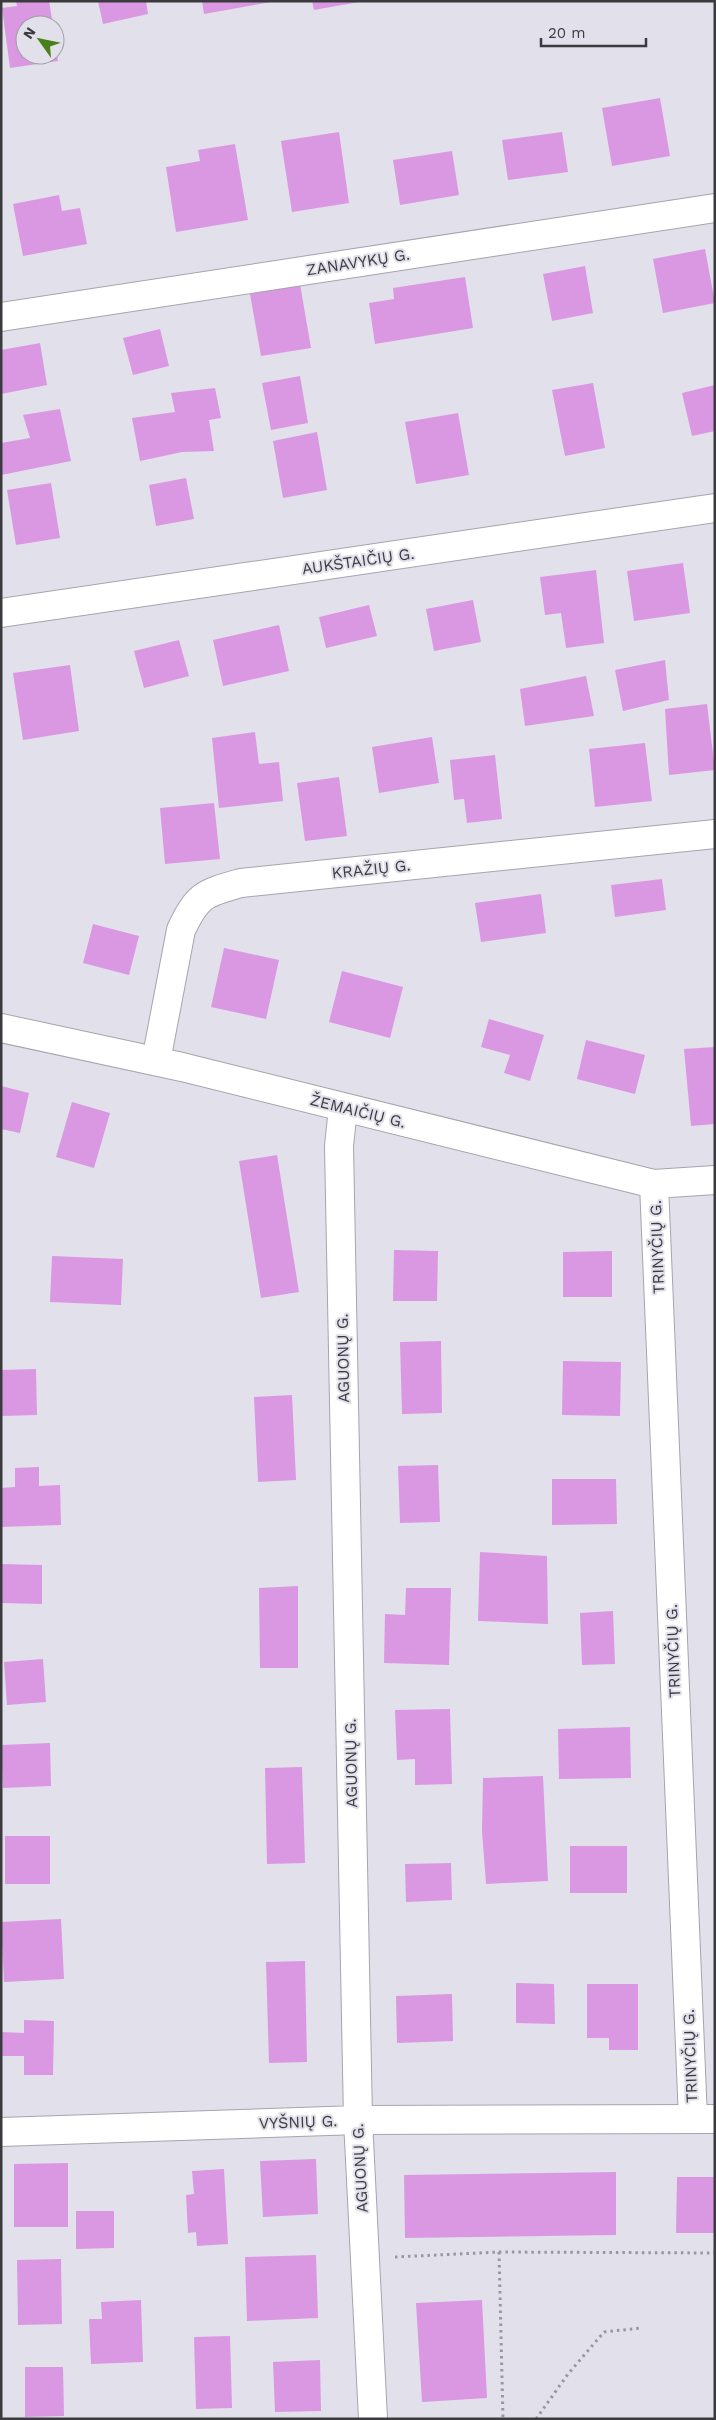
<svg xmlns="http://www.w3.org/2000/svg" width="716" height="2420" font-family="'Work Sans',sans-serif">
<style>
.building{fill:#da98e2}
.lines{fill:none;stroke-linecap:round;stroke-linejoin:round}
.street-casing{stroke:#a6a4ae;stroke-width:30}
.path{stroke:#98979f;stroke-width:3;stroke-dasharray:2.5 4;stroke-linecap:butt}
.street{stroke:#fff;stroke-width:28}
.labels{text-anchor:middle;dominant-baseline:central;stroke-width:4;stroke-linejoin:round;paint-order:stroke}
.street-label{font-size:16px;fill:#3b3b3f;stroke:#e2e0eb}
</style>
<rect width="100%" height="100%" fill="#e2e0eb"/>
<path class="building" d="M16 1H49L53 25H25V55H55L56 48 58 61 10 68 2 8 17 6Z
M98 1H146L148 14 103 24Z
M202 1H271V2L204 14Z
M312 1H359V2L314 10Z
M660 98 670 156 612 166 602 108Z
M339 132 349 203 292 212 281 141Z
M562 132 568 172 508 180 502 140Z
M235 144 248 220 176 232 166 167 200 161 198 150Z
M452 151 459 195 400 205 393 160Z
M59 195 62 211 80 208 87 244 23 256 13 204Z
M705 249 715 303 663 313 653 259Z
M585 266 593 313 552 321 543 274Z
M465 277 473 328 375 344 369 303 394 299 393 288Z
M300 284 311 348 261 356 250 294Z
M160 329 169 366 133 375 123 338Z
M40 343 47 385 1 394V350Z
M300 376 308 423 271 430 262 383Z
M593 383 605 448 565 456 552 390Z
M715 385V431L692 436 682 393Z
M215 388 221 418 209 420 214 451 182 452 140 461 132 418 175 412 171 393Z
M60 409 71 461 1 475V443L30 438 23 415Z
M458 413 469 475 416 484 405 422Z
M317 432 327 490 283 498 273 441Z
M186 478 194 519 156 526 149 485Z
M51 483 60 538 16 545 7 490Z
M683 563 690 613 634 621 627 571Z
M596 570 604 643 566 648 561 613 545 615 540 577Z
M473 600 481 642 434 651 426 609Z
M369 605 377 636 326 648 319 617Z
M279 625 289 671 223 686 213 640Z
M179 640 189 676 144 688 134 651Z
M665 660 669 700 623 711 615 670Z
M70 665 79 731 23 740 13 673Z
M586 676 594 716 525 726 520 689Z
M707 704 715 770 669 775 665 709Z
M255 732 259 764 279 762 283 801 219 808 212 738Z
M432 737 439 783 379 793 372 747Z
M645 743 652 801 595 807 589 749Z
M495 755 502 819 467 823 464 799 454 800 450 760Z
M339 777 347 836 305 841 297 783Z
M214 803 220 859 165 864 160 808Z
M662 879 666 910 615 917 611 885Z
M541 894 546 933 481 942 475 903Z
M93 924 139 936 129 975 83 963Z
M224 948 279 960 266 1019 211 1007Z
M342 971 403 987 390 1038 329 1022Z
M489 1019 544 1035 530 1081 504 1073 510 1055 481 1047Z
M586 1040 645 1055 635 1094 577 1079Z
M715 1047V1124L691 1126 684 1049Z
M1 1086 29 1093 20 1133 1 1129Z
M72 1102 110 1113 94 1168 56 1157Z
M277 1155 299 1292 261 1298 239 1161Z
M394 1250 438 1251 437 1301H393Z
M612 1251V1297H563V1252Z
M52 1256 123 1259 121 1305 50 1302Z
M441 1341 442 1413 402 1414 400 1342Z
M563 1361 621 1362 620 1416 562 1415Z
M36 1369 37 1415 1 1416V1370Z
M292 1395 296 1480 258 1482 254 1397Z
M438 1465 440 1522 400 1523 398 1466Z
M39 1467V1486L60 1485 61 1525 1 1527V1488L15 1487V1468Z
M552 1479H616L617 1524 552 1525Z
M480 1552 547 1556 548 1624 478 1621Z
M1 1564 42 1565V1604L1 1603Z
M298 1586V1668H260L259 1588Z
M406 1588H451L449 1665 384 1663 385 1614 405 1615Z
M613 1611 615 1664 582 1665 580 1613Z
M43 1659 46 1702 7 1705 4 1662Z
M450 1709 452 1784 415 1785V1759L397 1760 395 1710Z
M630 1727 631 1778 559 1779 558 1729Z
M50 1743 51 1786 3 1788 1 1745Z
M302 1767 305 1863 267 1864 265 1768Z
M543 1776 548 1881 486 1884 482 1831 483 1778Z
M5 1836H50V1884H5Z
M570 1846H627V1893H570Z
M451 1863 452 1900 406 1902 405 1864Z
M61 1919 64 1979 4 1982 1 1922Z
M305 1961 307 2062 269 2063 266 1962Z
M516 1983 554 1984 555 2024 516 2023Z
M587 1984H638V2050H609V2038H587Z
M452 1994 453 2041 397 2043 396 1996Z
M24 2020 54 2021 53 2075H24V2056H1V2032L24 2033Z
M316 2159 318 2214 263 2217 260 2161Z
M68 2163V2227H14V2164Z
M224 2169 228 2244 197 2246 196 2232 188 2233 186 2195 194 2194 192 2171Z
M616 2172V2235L405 2238 404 2175Z
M677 2177H715V2233H676Z
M76 2211H114V2248L76 2249Z
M316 2255 318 2318 247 2321 245 2257Z
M61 2259 62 2324 18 2325 17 2260Z
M141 2300 143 2362 91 2364 89 2319H102L101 2302Z
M482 2300 487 2398 422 2402 416 2303Z
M230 2336 232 2408 196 2409 194 2337Z
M320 2360 321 2411 275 2412 273 2362Z
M25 2367H63L64 2416 25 2417Z"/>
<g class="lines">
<g class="street-casing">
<path id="street" d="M1 317 715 208
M1 613 715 508
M1 1028 182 1067 654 1184 715 1180
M156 1061 181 930C198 894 205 893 241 883L715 834
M343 1108 339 1146 358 2120 373 2419
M654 1184 693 2119
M1 2132 358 2120 715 2119"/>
</g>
<path class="path" d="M499 2252 503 2419
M395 2257 499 2252 715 2253
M536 2419 568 2374 604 2332 641 2328"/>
<use href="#street" class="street"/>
</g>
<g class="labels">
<g class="street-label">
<text transform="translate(358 262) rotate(-9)">ZANAVYKŲ G.</text>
<text transform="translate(358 561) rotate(-8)">AUKŠTAIČIŲ G.</text>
<text transform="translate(371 869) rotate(-6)">KRAŽIŲ G.</text>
<text transform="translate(358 1111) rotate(14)">ŽEMAIČIŲ G.</text>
<text transform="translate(657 1247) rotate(-92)">TRINYČIŲ G.</text>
<text transform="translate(343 1358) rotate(-91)">AGUONŲ G.</text>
<text transform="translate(673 1651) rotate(-92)">TRINYČIŲ G.</text>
<text transform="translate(351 1763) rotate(-91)">AGUONŲ G.</text>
<text transform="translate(690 2056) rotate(-92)">TRINYČIŲ G.</text>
<text transform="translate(298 2122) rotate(-2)">VYŠNIŲ G.</text>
<text transform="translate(360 2168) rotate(-93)">AGUONŲ G.</text>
</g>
</g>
<rect width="716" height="2420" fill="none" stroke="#3b3b3f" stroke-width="5"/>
<g transform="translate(40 40) rotate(303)"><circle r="24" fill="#e2e0eb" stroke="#9f9ea6"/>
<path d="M0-4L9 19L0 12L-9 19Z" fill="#488019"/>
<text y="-8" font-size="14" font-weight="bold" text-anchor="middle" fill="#3b3b3f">N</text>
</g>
<path d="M541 38v8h105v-8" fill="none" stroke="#3b3b3f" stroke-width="2.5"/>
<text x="548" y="38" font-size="15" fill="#3b3b3f" stroke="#e2e0eb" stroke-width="4" paint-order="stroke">20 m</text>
</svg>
